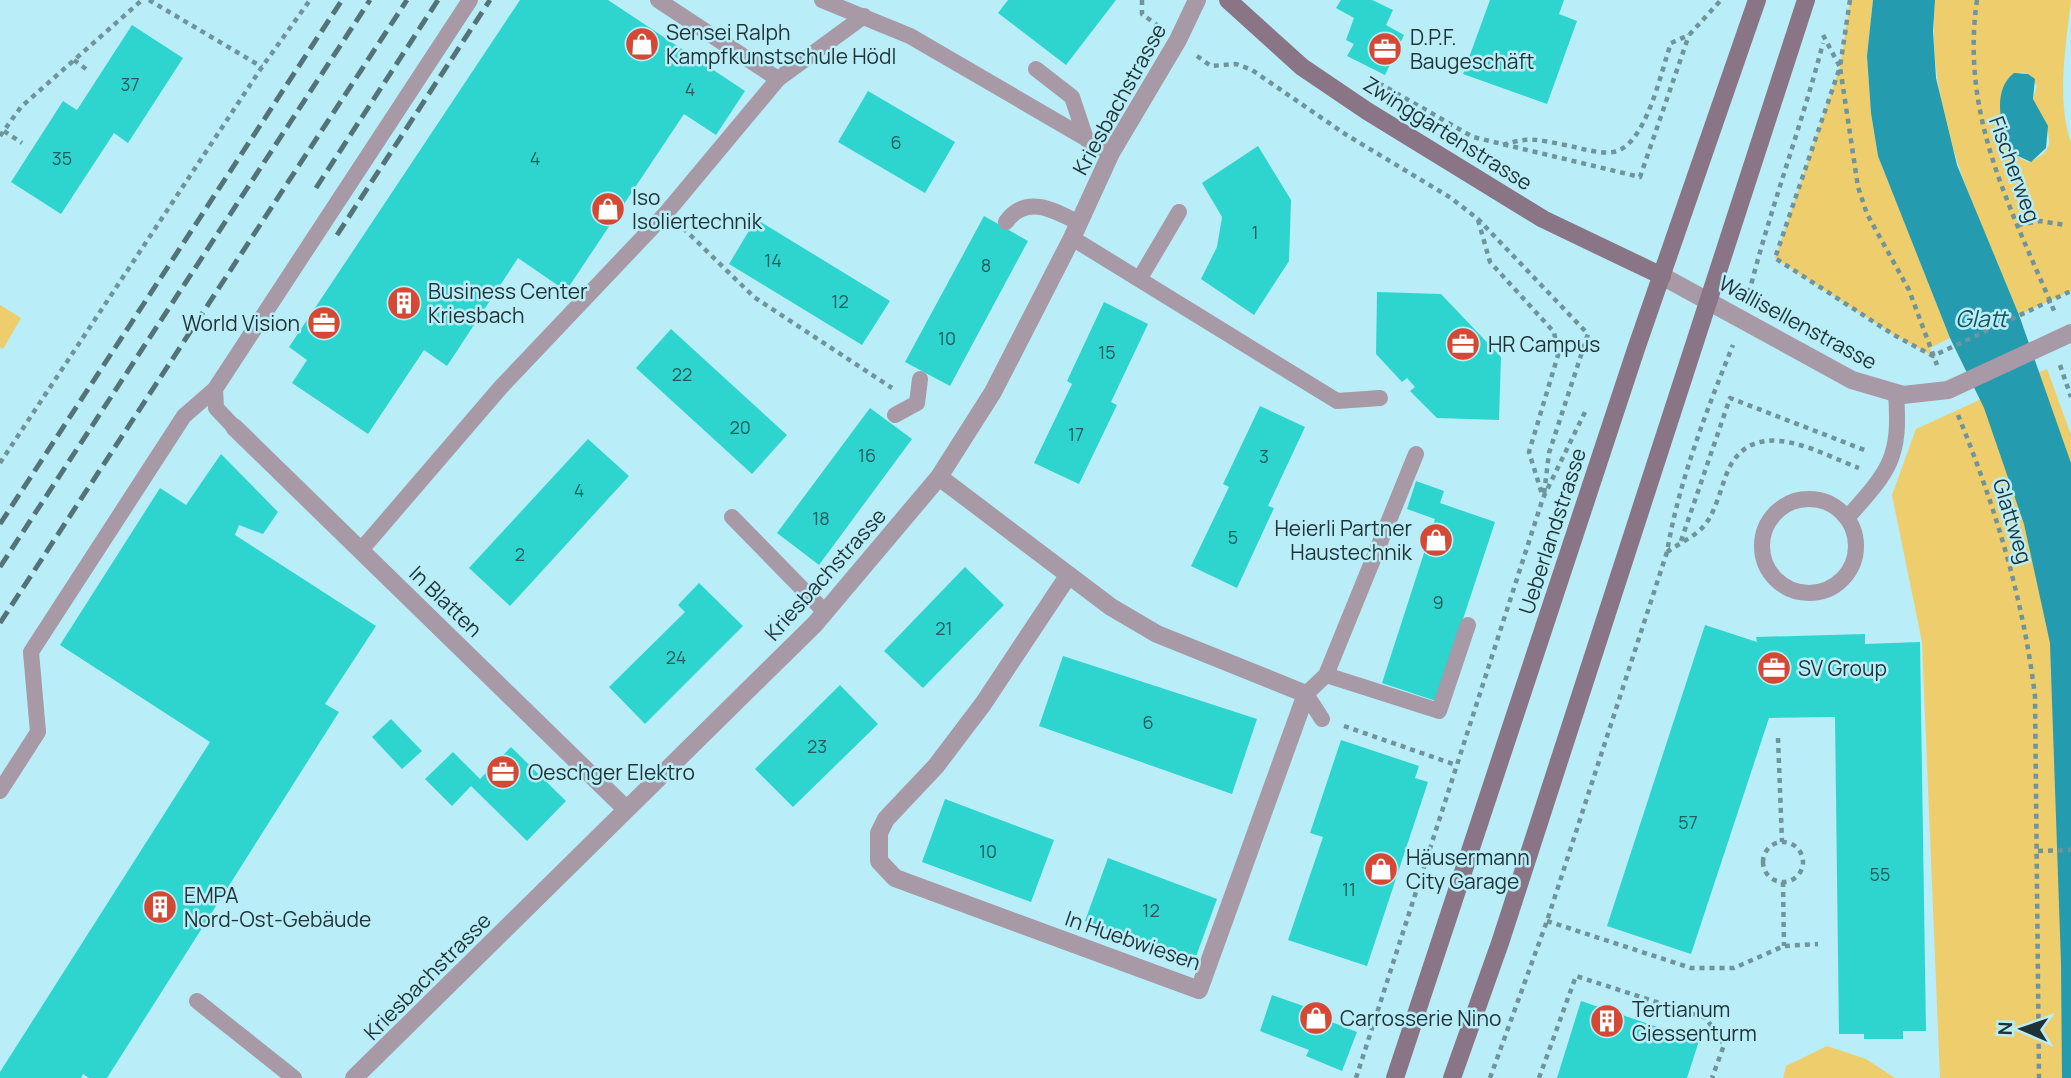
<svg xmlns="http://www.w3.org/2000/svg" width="2071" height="1078" font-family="Manrope,sans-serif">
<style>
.green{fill:#edcd6c;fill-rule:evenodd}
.water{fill:#249baf}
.building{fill:#2ed5cf}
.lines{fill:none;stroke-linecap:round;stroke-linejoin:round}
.path{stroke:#6f949b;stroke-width:4.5;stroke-dasharray:5 5;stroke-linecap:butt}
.lane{stroke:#a799a5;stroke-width:16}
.street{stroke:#a799a5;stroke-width:18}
.secondary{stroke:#8a7587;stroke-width:18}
.rail{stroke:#547379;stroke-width:5;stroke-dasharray:14 7;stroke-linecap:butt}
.labels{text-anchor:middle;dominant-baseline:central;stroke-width:5;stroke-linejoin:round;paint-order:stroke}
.number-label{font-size:18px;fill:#235c5d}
.poi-label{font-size:21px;fill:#1f3337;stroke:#b9edf7;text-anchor:start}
.street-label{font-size:21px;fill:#1f3337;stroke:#b9edf7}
.water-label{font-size:23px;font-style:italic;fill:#16545f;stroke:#b9edf7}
</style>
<rect width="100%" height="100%" fill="#b9edf7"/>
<path class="green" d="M1850 0H1873L1867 56 1871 113 1878 156 1950 338 1930 348 1933 356 1894 335 1775 258 1840 67Z
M1935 0H2071C2066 46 2056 98 2071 143V291L2019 315C1977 213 1925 114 1935 0ZM2022 72 2028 74 2037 86 2033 99C2039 121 2069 148 2028 162 1999 152 1995 101 2008 78Z
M0 305 21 318 3 349 0 347Z
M2047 369 2071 435V1078H1940L1922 642 1892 495 1916 429Z
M1827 1046 1866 1059 1895 1078H1783L1786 1066Z"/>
<path class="water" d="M1873 0H1935L1933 31 1936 78 1957 165 2019 315 2071 463V1078H2062L2061 963 2050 643 2024 524 1984 408 1950 338 1878 156 1871 113 1867 56Z
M2014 73 2028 74 2035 79 2033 99 2048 126 2046 148 2031 162 2016 155C2001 135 1990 91 2014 73Z"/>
<path class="building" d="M520 0H608L745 91 716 135 684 114 566 291 518 258 447 366 424 350 368 434 292 383 307 360 289 347Z
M1008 0H1116L1066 65 998 13Z
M1341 0H1372L1393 10 1386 25 1404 35 1385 75 1347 56 1354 44 1346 40 1354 18 1336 8Z
M1490 0H1564L1559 14 1577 21 1547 104 1463 74Z
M132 25 183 58 128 143 114 133 61 214 11 182 63 101 77 110Z
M868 91 955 142 925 193 838 142Z
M1258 146 1291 200 1289 261 1254 315 1201 279 1217 247 1222 217 1202 183Z
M984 216 1028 241 950 386 905 362Z
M756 219 890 301 862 345 729 264Z
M1377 292 1441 294 1501 357 1499 420 1437 418 1410 391 1415 387 1407 378 1402 382 1376 354Z
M1104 302 1148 324 1111 402 1117 405 1079 484 1034 463 1072 384 1067 381Z
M671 329 787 435 752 474 636 368Z
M1260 406 1305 427 1268 506 1274 508 1237 588 1191 566 1229 487 1223 484Z
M870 408 912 439 819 565 777 533Z
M588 439 629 476 510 606 469 568Z
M221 454 278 512 263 534 239 525 235 535 376 626 325 704 339 712 107 1078H89L83 1074 81 1078H0V1072L210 742 60 645 160 488 186 505Z
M1416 481 1444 491 1440 503 1495 522 1436 701 1382 683 1435 519 1407 509Z
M965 567 1004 605 923 688 884 651Z
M699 583 743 626 645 724 609 687 685 612 678 605Z
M1705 625 1757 642 1756 637 1865 634V644L1920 642 1926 1031H1903V1039H1864V1034H1839L1835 717 1769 718 1691 954 1607 926Z
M1063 656 1257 719 1232 794 1039 726Z
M840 685 878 724 793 807 755 769Z
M391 719 422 751 402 769 372 737Z
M1341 740 1419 766 1415 778 1428 782 1367 966 1288 940 1323 837 1310 833Z
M511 747 566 801 527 841 471 786 452 806 425 779 453 752 480 779Z
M945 799 1054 840 1031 902 922 862Z
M1108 858 1217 899 1194 962 1085 921Z
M1272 995 1326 1014 1324 1019 1357 1032 1342 1071 1306 1056 1309 1050 1260 1031Z
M1581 1001 1699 1041 1687 1078H1557Z"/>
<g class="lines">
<path class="path" d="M149 0 262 67
M1142 0V14L1157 25
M1850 0 1840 67 1858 187 1867 214 1909 290 1937 365
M1977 0C1960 117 2011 208 2055 313
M1823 35 1840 67 1775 258 1894 335 1933 356 2071 291
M1197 56 1211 66 1236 64 1252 70 1345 134 1451 198 1478 219 1588 334 1549 453 1544 494
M74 60 86 69
M1370 78 1473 137 1640 177 1689 35
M4 131 22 143
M0 136 21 107 142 0
M1503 145C1529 136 1539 140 1565 145 1581 148 1597 154 1613 152 1646 147 1661 71 1671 43L1689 35 1721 0
M1478 220 1490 262 1554 332 1558 355 1529 452 1542 494
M2018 225 2040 221 2065 225
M683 228 754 297 892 388
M1749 293C1770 209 1801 128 1823 43
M2060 365 2071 397
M1958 415C1995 506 2023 597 2035 696L2039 1078
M0 463 262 67 310 0
M1681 541 1730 398 1867 451
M1667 552C1678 544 1694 537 1703 527 1716 513 1721 486 1729 468 1757 414 1820 454 1859 468
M1344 726 1456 765
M1778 738 1782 842
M1763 862a20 20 0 1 1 40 0a20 20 0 1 1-40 0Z
M2038 851 2071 850
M1783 882 1784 946
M1547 921 1691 968H1734L1784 946 1818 944
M1356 1078 1543 498 1587 408
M1490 1078 1547 921 1667 552C1679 481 1706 412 1733 345
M1539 1078 1576 976 1706 1018 1724 1045 1712 1078"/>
<path class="lane" d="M658 0 778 79
M822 0 910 36 1111 153
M1036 69 1072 97 1086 139
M1006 222C1026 194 1054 210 1079 223
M1072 238 1337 401 1380 398
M1140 278 1179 212
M895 415 917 403 920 379
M234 427 216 408 215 389 470 0
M1762 546a47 47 0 1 1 94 0a47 47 0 1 1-94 0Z
M732 517 825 612
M1847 518C1889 471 1901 459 1896 394
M361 550 501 387 667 212 778 79 864 16
M1326 675 1416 454
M1322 719 1306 694 1326 675 1439 711 1468 625
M0 791 38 732 31 652 184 416 215 389
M197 1001 294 1078"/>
<path class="street" d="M1662 276 1852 380 1903 395 1948 390 2071 333
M234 427 626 809
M939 477 1111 607 1157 634 1306 694 1199 990 895 878 879 861V833L886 819 936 766 983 704 1068 576
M354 1078 815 624 939 477 993 392 1072 238 1111 153 1178 40 1197 0"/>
<path class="secondary" d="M1228 0 1302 67 1367 111 1543 219 1662 276
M1395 1078 1636 349 1757 0
M1452 1078 1500 943 1806 0"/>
<path class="rail" d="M316 188 438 0
M337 235 490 0
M0 524 342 0
M0 567 370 0
M0 623 407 0"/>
</g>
<defs>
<g id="shop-disc" transform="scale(1.75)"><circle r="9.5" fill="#d54934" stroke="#b9edf7"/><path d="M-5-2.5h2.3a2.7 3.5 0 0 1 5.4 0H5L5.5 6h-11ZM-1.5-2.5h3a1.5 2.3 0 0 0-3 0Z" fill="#fff"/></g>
<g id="office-disc" transform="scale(1.75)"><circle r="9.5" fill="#d54934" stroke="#b9edf7"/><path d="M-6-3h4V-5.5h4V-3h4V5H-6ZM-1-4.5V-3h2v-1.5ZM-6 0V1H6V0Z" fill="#fff"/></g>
<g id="building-disc" transform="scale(1.75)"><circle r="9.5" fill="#d54934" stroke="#b9edf7"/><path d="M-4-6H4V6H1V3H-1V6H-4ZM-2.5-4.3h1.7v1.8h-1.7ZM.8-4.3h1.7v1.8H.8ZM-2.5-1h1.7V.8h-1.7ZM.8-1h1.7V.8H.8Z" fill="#fff"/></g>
</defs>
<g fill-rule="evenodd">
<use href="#shop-disc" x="642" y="44"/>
<use href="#office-disc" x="1385" y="49"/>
<use href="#shop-disc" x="608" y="209"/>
<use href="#building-disc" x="404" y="303"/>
<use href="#office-disc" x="324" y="323"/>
<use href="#office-disc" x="1463" y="344"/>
<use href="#shop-disc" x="1436" y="540"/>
<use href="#office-disc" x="1774" y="668"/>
<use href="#office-disc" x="503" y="772"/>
<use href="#shop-disc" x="1381" y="869"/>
<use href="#building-disc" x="160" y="907"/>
<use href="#shop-disc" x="1316" y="1018"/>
<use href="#building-disc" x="1607" y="1021"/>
</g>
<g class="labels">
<g class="number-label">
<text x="130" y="84">37</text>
<text x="690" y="89">4</text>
<text x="896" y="142">6</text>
<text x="62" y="158">35</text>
<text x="535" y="158">4</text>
<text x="1255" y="232">1</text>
<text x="773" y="260">14</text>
<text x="986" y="265">8</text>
<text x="840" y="301">12</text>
<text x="947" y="338">10</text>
<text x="1107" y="352">15</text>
<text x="682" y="374">22</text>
<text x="740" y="427">20</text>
<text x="1076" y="434">17</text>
<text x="867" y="455">16</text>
<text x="1264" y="456">3</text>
<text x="579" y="490">4</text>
<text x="821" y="518">18</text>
<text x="1233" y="537">5</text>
<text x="520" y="554">2</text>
<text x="1438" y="602">9</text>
<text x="944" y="628">21</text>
<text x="676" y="657">24</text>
<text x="1148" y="722">6</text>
<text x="817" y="746">23</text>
<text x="1688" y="822">57</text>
<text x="988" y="851">10</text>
<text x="1880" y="874">55</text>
<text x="1349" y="889">11</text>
<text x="1151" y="910">12</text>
</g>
<g class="poi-label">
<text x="666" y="32">Sensei Ralph<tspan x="666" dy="24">Kampfkunstschule Hödl</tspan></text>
<text x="1410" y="37">D.P.F.<tspan x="1410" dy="24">Baugeschäft</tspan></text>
<text x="632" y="197">Iso<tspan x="632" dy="24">Isoliertechnik</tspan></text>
<text x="428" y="291">Business Center<tspan x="428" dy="24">Kriesbach</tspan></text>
<text x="300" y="323" text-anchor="end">World Vision</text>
<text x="1488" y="344">HR Campus</text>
<text x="1412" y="528" text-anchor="end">Heierli Partner<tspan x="1412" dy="24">Haustechnik</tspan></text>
<text x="1798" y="668">SV Group</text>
<text x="528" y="772">Oeschger Elektro</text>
<text x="1406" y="857">Häusermann<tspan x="1406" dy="24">City Garage</tspan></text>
<text x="184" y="895">EMPA<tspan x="184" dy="24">Nord-Ost-Gebäude</tspan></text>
<text x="1632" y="1009">Tertianum<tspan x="1632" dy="24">Giessenturm</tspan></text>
<text x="1340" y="1018">Carrosserie Nino</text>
</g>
<g class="street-label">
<text transform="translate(1119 99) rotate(-61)">Kriesbachstrasse</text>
<text transform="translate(1448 133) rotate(32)">Zwinggartenstrasse</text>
<text transform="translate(2015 169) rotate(70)">Fischerweg</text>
<text transform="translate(1798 322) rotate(28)">Wallisellenstrasse</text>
<text transform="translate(2013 521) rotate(73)">Glattweg</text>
<text transform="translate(1552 531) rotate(-72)">Ueberlandstrasse</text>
<text transform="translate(825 574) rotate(-48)">Kriesbachstrasse</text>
<text transform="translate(446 601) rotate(44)">In Blatten</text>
<text transform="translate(1133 940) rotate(19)">In Huebwiesen</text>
<text transform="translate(427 976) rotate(-45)">Kriesbachstrasse</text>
</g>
<g class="water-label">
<text x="1981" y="318">Glatt</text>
</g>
</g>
<g transform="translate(2022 1029) rotate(272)" stroke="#b9edf7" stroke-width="5" paint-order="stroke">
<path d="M0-5L12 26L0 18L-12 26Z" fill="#1f3337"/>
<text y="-10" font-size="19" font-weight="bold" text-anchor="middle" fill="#1f3337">N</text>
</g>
</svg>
